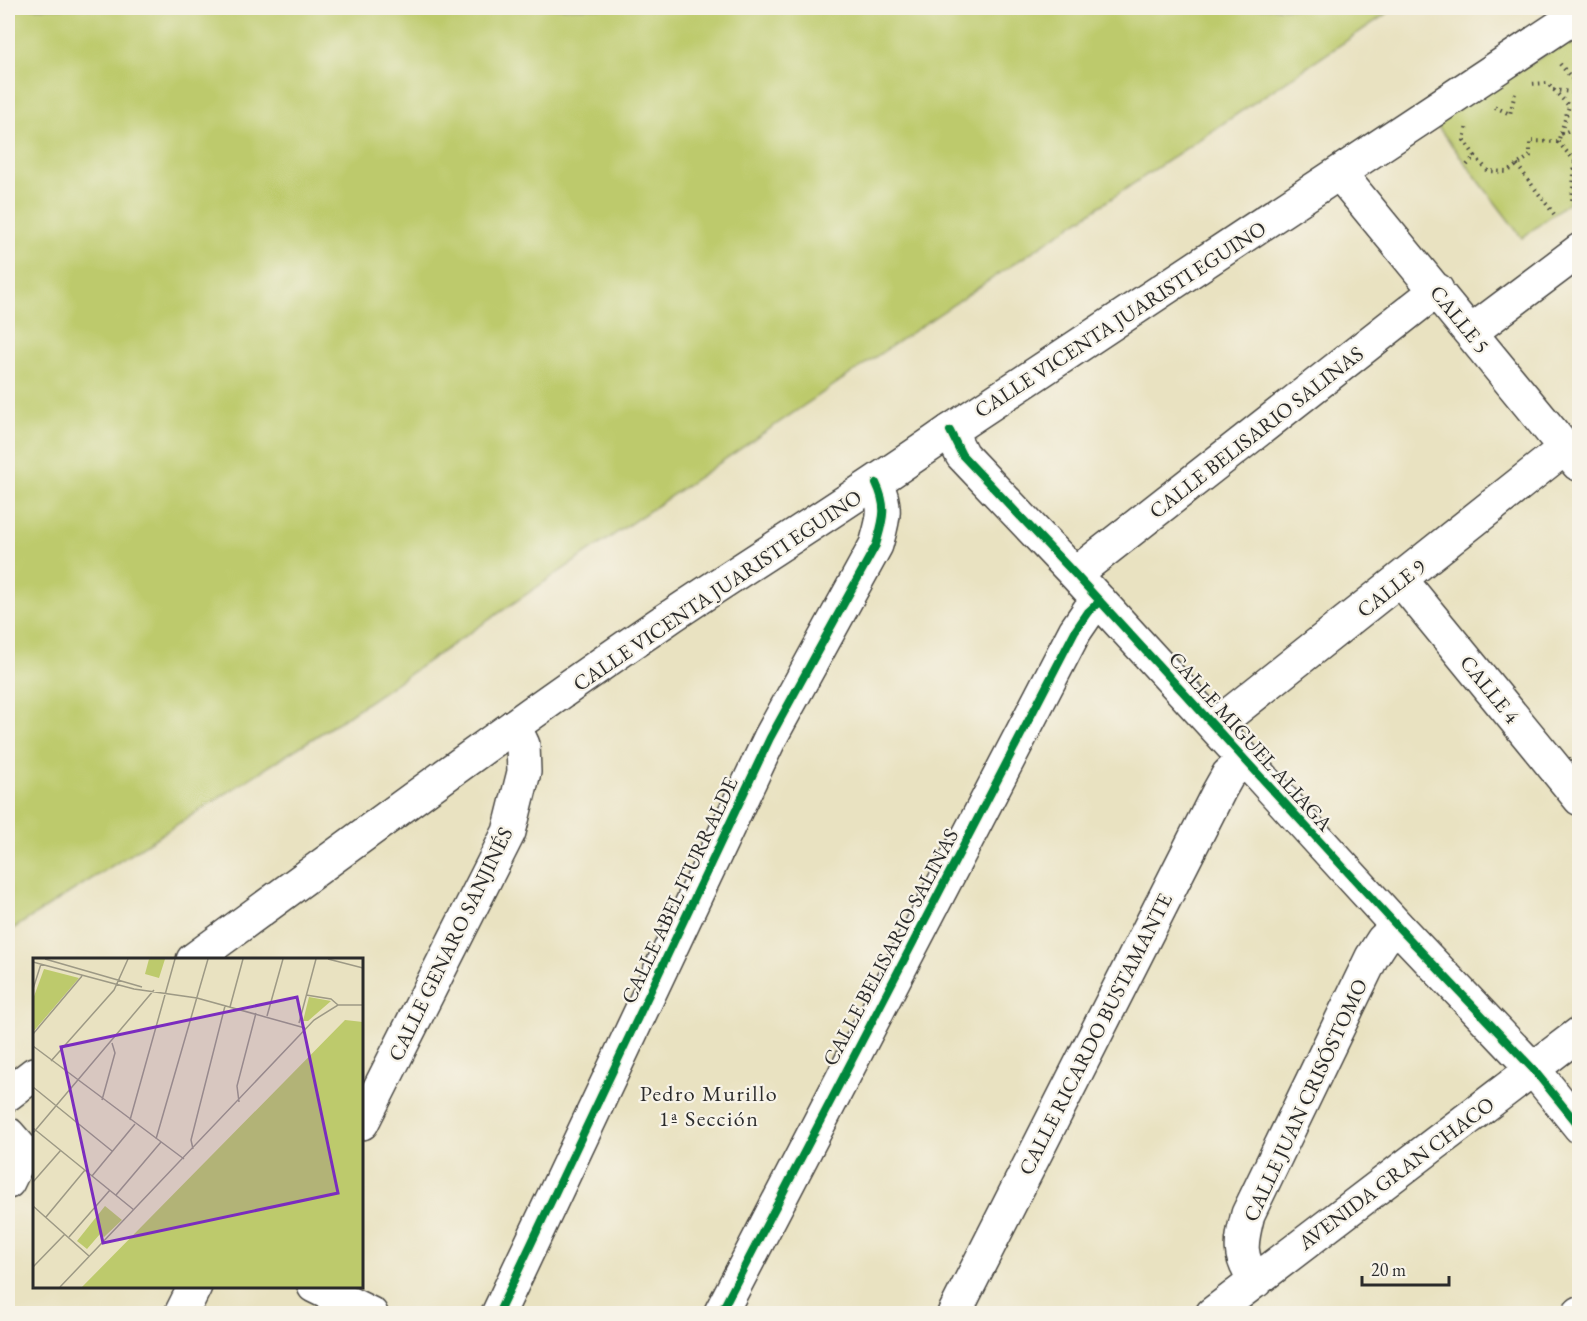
<svg xmlns="http://www.w3.org/2000/svg" width="1587" height="1321" font-family="'EB Garamond',serif">
<style>
.green{fill:#bdca6c;stroke:#747a4c;stroke-width:1.5}
.lines{fill:none;stroke-linecap:round;stroke-linejoin:round}
.minor-casing{stroke:#484642;stroke-width:36}
.major-casing{stroke:#484642;stroke-width:36}
.path{stroke:#484642;stroke-width:4;stroke-dasharray:1.5 4.5;stroke-linecap:butt}
.minor{stroke:#fff;stroke-width:33}
.major{stroke:#fff;stroke-width:33}
.cycleway-casing{stroke:#f7f3e8;stroke-width:11}
.cycleway{stroke:#00873e;stroke-width:8}
.labels{text-anchor:middle;dominant-baseline:central;stroke-width:4.5;stroke-linejoin:round;paint-order:stroke}
.street-label{font-size:21px;fill:#2b2b2b;stroke:#f7f3e8}
.neighbourhood-label{font-size:22px;letter-spacing:1.5px;fill:#2b2b2b;stroke:#f7f3e8}
.inset-road{fill:none;stroke:#9d9985;stroke-width:1.5}
.view{fill:#7b2cbf;fill-opacity:0.15;stroke:#7b2cbf;stroke-width:3}
.inset-edge{fill:none;stroke:#2b2b2b;stroke-width:3}
</style>
<rect width="100%" height="100%" fill="#f7f3e8"/>
<filter id="ink" filterUnits="userSpaceOnUse"><feTurbulence type="fractalNoise" baseFrequency=".0167" numOctaves="2"/><feDisplacementMap in="SourceGraphic" scale="12" xChannelSelector="R" yChannelSelector="G"/><feConvolveMatrix kernelMatrix="1 2 1 2 8 2 1 2 1" color-interpolation-filters="sRGB"/></filter>
<filter id="wash" filterUnits="userSpaceOnUse"><feTurbulence type="fractalNoise" baseFrequency=".008" numOctaves="4" result="noise"/><feDisplacementMap in="SourceGraphic" scale="24" xChannelSelector="R" yChannelSelector="G"/><feGaussianBlur stdDeviation="1.35" result="paint"/><feColorMatrix in="noise" values="0 0 0 0 0 0 0 0 0 0 0 0 0 0 0 0 0 1.4 0 .05"/><feComposite in="paint" operator="in"/></filter>
<g filter="url(#wash)">
<rect width="100%" height="100%" fill="#e9e2c1"/>
<path class="green" d="M8 8H1395L893 345 337 723 8 932Z
M1569 40 1579 53V194L1522 238 1435 123Z"/>
</g>
<g filter="url(#ink)">
<g class="lines">
<g class="minor-casing">
<path id="minor" d="M1340 174 1578 464
M1471 332 1580 250
M950 431 962 455 1075 574 1398 927 1533 1069 1580 1127
M1075 574 1437 290
M1401 580 1580 799
M1215 726 1565 448
M362 1123 509 832 524 772 523 745 514 726
M8 1134 23 1151 34 1156
M8 1182 23 1151
M1256 1281C1237 1256 1241 1242 1248 1214L1372 957 1383 940 1398 927
M314 1286 371 1314
M181 1314 195 1286
M498 1314 770 738 876 545C883 520 888 508 876 483
M720 1314 1075 631 1088 612 1100 601
M954 1314 1219 791 1228 775 1244 760
M1212 1314 1580 1033
M1579 1314 1580 1313"/>
</g>
<g class="major-casing">
<path id="major" d="M193 960C349 846 504 730 664 621 759 557 857 497 950 431L1580 13
M8 1094 34 1074"/>
</g>
<path class="path" d="M1560 64 1580 88
M1553 90 1580 93
M1495 107 1510 114 1515 93
M1561 134 1579 126 1580 121
M1558 142 1575 161
M1475 156 1488 171 1507 172 1530 156V141L1558 142 1569 106 1547 83 1530 84
M1467 165 1475 156 1464 140 1467 125
M1517 165 1554 214
M1572 200 1575 161 1580 158"/>
<use href="#minor" class="minor"/>
<use href="#major" class="major"/>
<g class="cycleway-casing">
<path id="cycleway" d="M950 431 962 455 1075 574 1398 927 1533 1069 1580 1127
M498 1314 770 738 876 545C883 520 888 508 876 483
M720 1314 1075 631 1088 612 1100 601"/>
</g>
<use href="#cycleway" class="cycleway"/>
</g>
</g>
<g class="labels">
<g class="street-label">
<text transform="translate(1120 319) rotate(-33)">CALLE VICENTA JUARISTI EGUINO</text>
<text transform="translate(1460 319) rotate(51)">CALLE 5</text>
<text transform="translate(1256 432) rotate(-38)">CALLE BELISARIO SALINAS</text>
<text transform="translate(1391 588) rotate(-38)">CALLE 9</text>
<text transform="translate(717 590) rotate(-34)">CALLE VICENTA JUARISTI EGUINO</text>
<text transform="translate(1490 689) rotate(51)">CALLE 4</text>
<text transform="translate(1251 741) rotate(48)">CALLE MIGUEL ALIAGA</text>
<text transform="translate(679 890) rotate(-65)">CALLE ABEL ITURRALDE</text>
<text transform="translate(450 944) rotate(-64)">CALLE GENARO SANJINÉS</text>
<text transform="translate(890 947) rotate(-62)">CALLE BELISARIO SALINAS</text>
<text transform="translate(1095 1034) rotate(-63)">CALLE RICARDO BUSTAMANTE</text>
<text transform="translate(1305 1100) rotate(-65)">CALLE JUAN CRISÓSTOMO</text>
<text transform="translate(1396 1173) rotate(-37)">AVENIDA GRAN CHACO</text>
</g>
<g class="neighbourhood-label">
<text x="709" y="1093">Pedro Murillo<tspan x="709" dy="25">1ª Sección</tspan></text>
</g>
</g>
<g transform="translate(33 958)">
<rect width="330" height="330" fill="#e9e2c1"/>
<path d="M116 1H132L126 20 112 16ZM11 11 46 20 0 74V41ZM276 39 298 43 275 63H270ZM312 62 330 64V329H49ZM72 248 89 262 71 279 67 276 54 291 44 283Z" fill="#bdca6c"/>
<path class="inset-road" d="M12 1 109 29M295 1 330 10M0 4 101 31 164 40 272 70M0 31 8 6M273 37 298 41 305 47M197 49 210 1M234 58 250 1M266 65 283 1M0 76 49 18M0 88 151 201M18 103 81 32 95 1M0 129 79 193M69 142 82 95 79 85M206 144 204 128 223 55M97 162 142 1M0 170 101 252M0 175 121 32M123 181 175 1M160 191 158 182 192 48M59 218 102 166M0 224 28 192M83 237 128 184M0 248 56 298M13 259 52 212M36 279 77 232M0 309 32 276M27 329 281 62 305 47H330"/>
<path class="view" d="M264 39 305 235 70 285 28 89Z"/>
<rect width="330" height="330" class="inset-edge"/>
</g>
<rect width="1587" height="1321" fill="none" stroke="#f7f3e8" stroke-width="30"/>
<path d="M1362 1276v9h87v-9" fill="none" stroke="#2b2b2b" stroke-width="3"/>
<text x="1371" y="1276" font-size="18" fill="#2b2b2b" stroke="#f7f3e8" stroke-width="4.5" paint-order="stroke">20 m</text>
</svg>
